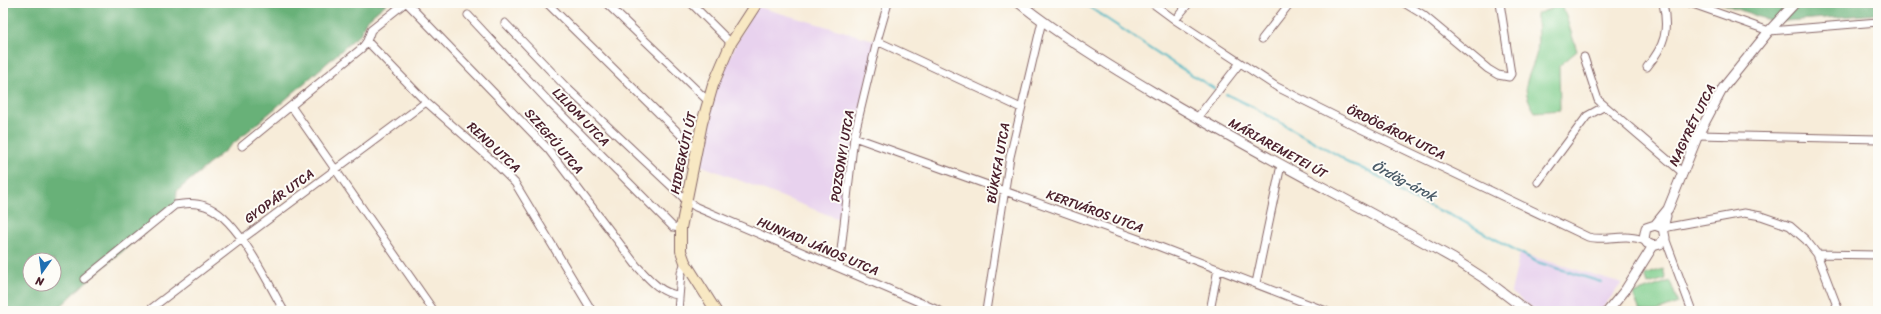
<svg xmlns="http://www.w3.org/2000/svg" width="1881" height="314" font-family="Sriracha,sans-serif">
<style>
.built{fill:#e8d2ee}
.green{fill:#80ce8d;stroke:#65765c}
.forest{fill:#68b178;stroke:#596852;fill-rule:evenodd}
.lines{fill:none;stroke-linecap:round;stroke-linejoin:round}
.stream{stroke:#49b6c4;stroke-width:2}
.minor-casing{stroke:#876768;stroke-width:9}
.tertiary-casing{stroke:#876768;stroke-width:11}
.secondary-casing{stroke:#876768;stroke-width:12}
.minor{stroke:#fff;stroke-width:7}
.tertiary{stroke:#fff;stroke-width:9}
.secondary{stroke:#f8e8c3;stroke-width:10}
.labels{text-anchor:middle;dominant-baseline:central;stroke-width:4;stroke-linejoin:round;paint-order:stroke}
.street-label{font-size:13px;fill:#4a1f2b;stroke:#fdfcf7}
.water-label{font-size:14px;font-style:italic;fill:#4a5b68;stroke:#fdfcf7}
</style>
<rect width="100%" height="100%" fill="#fdfcf7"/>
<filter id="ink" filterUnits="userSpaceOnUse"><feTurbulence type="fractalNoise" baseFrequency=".025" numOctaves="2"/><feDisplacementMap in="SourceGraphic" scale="8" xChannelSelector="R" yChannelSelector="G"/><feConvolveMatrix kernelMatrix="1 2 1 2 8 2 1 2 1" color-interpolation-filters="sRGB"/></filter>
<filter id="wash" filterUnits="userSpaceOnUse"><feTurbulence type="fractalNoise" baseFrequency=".012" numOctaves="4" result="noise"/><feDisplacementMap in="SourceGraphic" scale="16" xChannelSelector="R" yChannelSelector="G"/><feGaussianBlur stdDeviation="0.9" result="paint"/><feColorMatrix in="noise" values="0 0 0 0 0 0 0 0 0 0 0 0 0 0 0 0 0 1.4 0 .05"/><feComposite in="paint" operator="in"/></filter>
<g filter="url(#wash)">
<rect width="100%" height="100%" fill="#f7ecd9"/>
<path class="built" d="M755 6 877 41 854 137 844 221 695 163 708 101Z
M1520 253 1622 283 1600 311H1536L1511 292Z"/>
<path class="green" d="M1562 4 1577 51 1559 66 1560 110 1535 112C1517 84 1531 78 1537 51 1539 39 1537 25 1537 14Z
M1663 269 1666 279 1648 284 1645 275Z
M1670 281 1678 303 1657 311H1640L1633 294Z"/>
<path class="forest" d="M3 3H387L366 21 360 34 285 100 177 191 176 206 86 282 56 311H3ZM30 260H54V284H30Z
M1721 3H1878V14L1773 22Z"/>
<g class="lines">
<path class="stream" d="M1083 3 1176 65 1215 89
M1226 94 1253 107 1341 157 1348 163 1357 166 1386 180 1404 195 1459 219 1537 262 1601 282"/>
</g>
</g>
<g filter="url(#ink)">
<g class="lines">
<g class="minor-casing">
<path id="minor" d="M407 3 548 149 636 265C648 278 661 294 679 295
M547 3 697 151
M606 3 708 101
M691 3 731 43
M1152 3 1175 20 1277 87 1359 128 1588 237C1607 242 1626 232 1645 241
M1404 3 1422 14 1488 69 1498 75 1509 77 1511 74 1500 3
M1690 3 1769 31 1878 22
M468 15 550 103 673 227 681 228
M1175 20 1189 3
M505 23 565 86 687 201 696 207 940 311
M1262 39 1290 3
M367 41 426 102 494 162 515 183 592 311
M877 41 1021 108
M1584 57 1598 100 1683 173
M1647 67C1665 45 1669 31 1663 3
M291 106 434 311
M1197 118 1240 63
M1698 135 1878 139
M854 137 1155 245 1326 311
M242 146 362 48 367 41 371 30 405 3
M1538 182 1587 116 1605 106
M1663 228 1744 213 1761 216 1790 226 1806 240 1817 254 1839 311
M1665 238 1692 311
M1817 254 1878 255
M839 268 854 137 877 41 888 3
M84 279 175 205C185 203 195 202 205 206 237 216 268 283 284 311
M1256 283 1281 165
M148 311 242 239 426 102
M678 311 681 273 685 262
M986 311 1010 157 1042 21
M1210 311 1218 269"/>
</g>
<g class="tertiary-casing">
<path id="tertiary" d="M1019 3C1062 37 1108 65 1155 93 1253 152 1355 203 1454 259L1485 279 1527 311
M1655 225 1668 209 1698 135 1723 88 1769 31 1795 3
M1663 228 1655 225 1646 228 1644 238 1647 243 1653 246 1660 244 1665 238 1663 228 1666 216
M1608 311 1626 289 1653 246"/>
</g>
<g class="secondary-casing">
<path id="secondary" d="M716 311 685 262 681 251V228L702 123 713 85 731 43 757 3"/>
</g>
<use href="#minor" class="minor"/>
<use href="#tertiary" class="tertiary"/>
<use href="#secondary" class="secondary"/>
</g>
</g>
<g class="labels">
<g class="street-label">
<text transform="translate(581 117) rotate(46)">LILIOM UTCA</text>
<text transform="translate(1692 125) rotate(-64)">NAGYRÉT UTCA</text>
<text transform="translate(1396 132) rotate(26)">ÖRDÖGÁROK UTCA</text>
<text transform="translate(554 141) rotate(49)">SZEGFŰ UTCA</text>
<text transform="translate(494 147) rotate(43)">REND UTCA</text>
<text transform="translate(1278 148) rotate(29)">MÁRIAREMETEI ÚT</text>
<text transform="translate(683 153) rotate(-78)">HIDEGKÚTI ÚT</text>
<text transform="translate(842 156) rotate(-81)">POZSONYI UTCA</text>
<text transform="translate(998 163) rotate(-80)">BÜKKFA UTCA</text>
<text transform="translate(279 196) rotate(-36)">GYOPÁR UTCA</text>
<text transform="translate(1095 211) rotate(20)">KERTVÁROS UTCA</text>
<text transform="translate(818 246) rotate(23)">HUNYADI JÁNOS UTCA</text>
</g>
<g class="water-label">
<text transform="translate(1404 181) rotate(28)">Ördög-árok</text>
</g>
</g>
<rect width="1881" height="314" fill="none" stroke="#fdfcf7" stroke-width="16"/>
<g transform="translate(42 272) rotate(194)"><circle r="19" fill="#fdfcf7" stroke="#b5a4a5"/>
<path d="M0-3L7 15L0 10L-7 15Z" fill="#1f6fb2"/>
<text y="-6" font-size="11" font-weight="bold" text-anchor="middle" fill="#4a1f2b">N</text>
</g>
</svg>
